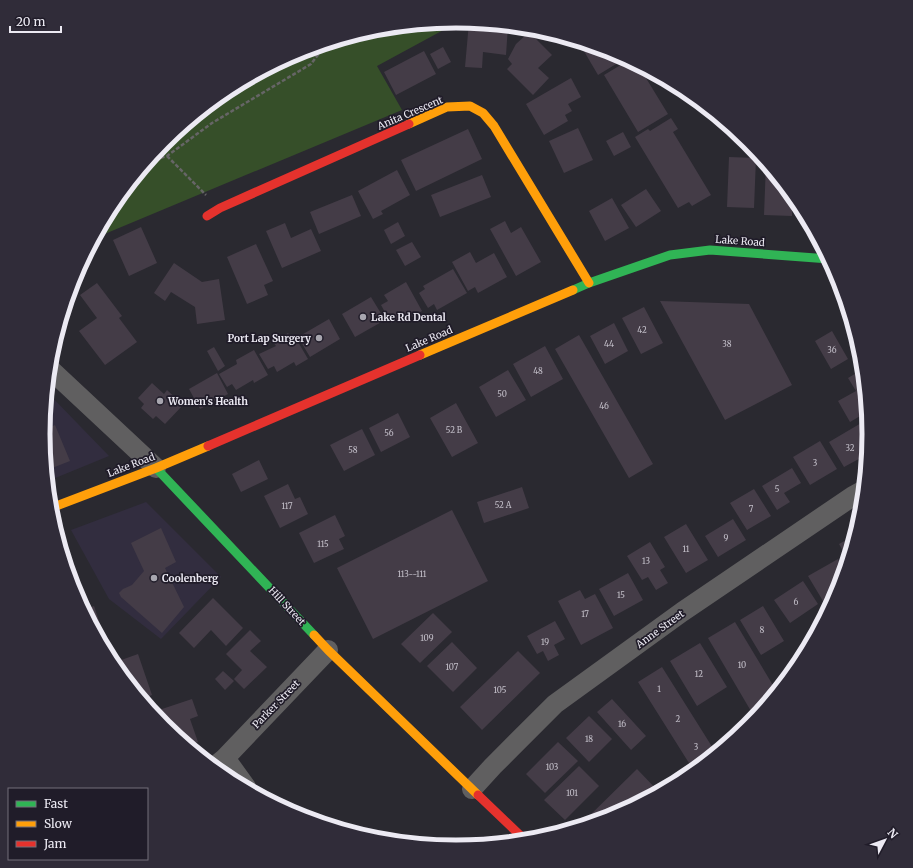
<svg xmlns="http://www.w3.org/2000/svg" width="913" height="868" font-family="Merriweather,serif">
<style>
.built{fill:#322d3f}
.green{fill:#364f29}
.building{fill:#443c47}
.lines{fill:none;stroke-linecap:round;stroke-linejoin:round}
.path{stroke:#666566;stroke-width:2.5;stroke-dasharray:4 2;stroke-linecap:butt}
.street{stroke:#605f60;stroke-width:20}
.fast{stroke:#30b455;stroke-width:9}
.slow{stroke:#ff9f0a;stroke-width:9}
.jam{stroke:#e5322d;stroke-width:9}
.poi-dot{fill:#a8a6af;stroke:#201c29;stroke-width:1.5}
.labels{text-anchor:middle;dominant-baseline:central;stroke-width:3.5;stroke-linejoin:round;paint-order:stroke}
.number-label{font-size:8px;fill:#c2bec8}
.street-label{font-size:10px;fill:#eceaf3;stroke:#201c29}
.poi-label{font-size:10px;font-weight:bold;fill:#eceaf3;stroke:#201c29;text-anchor:start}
.rim{fill:none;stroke:#eceaf3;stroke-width:5}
</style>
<rect width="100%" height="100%" fill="#2a2930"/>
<path class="built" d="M48 393 109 456 48 481 44 434Z
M146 502 221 577 161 639 109 599 71 530Z"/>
<path class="green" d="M457 21H460L377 66 402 110 95 238 113 204 165 142 227 90 299 52 376 29Z"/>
<path class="building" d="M469 22 508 26 506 55 483 52 482 68 465 67Z
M529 32 552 55 538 68 549 78 533 95 507 69 512 64 508 59 516 44Z
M578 41 615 53 626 58 598 75Z
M443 47 451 62 438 69 430 54Z
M424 51 436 74 396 95 384 72Z
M629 60 638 65 668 114 638 132 604 75Z
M571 78 581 97 568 104 572 111 565 115 568 121 544 135 526 104Z
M671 118 678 129 673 132 711 195 692 206 689 202 678 208 635 137 648 129 650 131Z
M578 128 593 160 564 173 549 141Z
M468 129 482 159 416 191 401 160Z
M623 132 631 147 614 156 606 141Z
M729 157 756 158 754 208 727 207Z
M766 163 792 195V216L764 215Z
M397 170 410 195 381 211 383 214 373 219 358 191Z
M482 175 491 197 440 217 431 195Z
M646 189 661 211 636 227 621 205Z
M352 195 361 216 319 234 310 212Z
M612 198 629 228 605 241 589 211Z
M799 203 800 205 809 222 798 221Z
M505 221 511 233 521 227 541 262 516 276 490 229Z
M398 222 405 236 391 244 384 230Z
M285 223 291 238 311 229 321 251 282 268 266 231Z
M141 227 157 263 129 276 113 240Z
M412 242 421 257 405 266 396 250Z
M256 244 273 281 264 285 268 295 247 304 227 257Z
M470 252 476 263 494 253 507 277 478 293 475 287 468 291 452 262Z
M174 263 202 282 219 279 225 320 197 324 195 307 171 292 165 301 154 293Z
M453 269 467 293 437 310 434 304 428 308 419 293 425 289 423 286Z
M406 282 422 311 412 317 410 313 391 323 381 305 388 301 384 295Z
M97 283 122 316 119 318 137 342 105 365 79 331 97 318 80 295Z
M371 297 385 320 355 337 342 314Z
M660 301 749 304 792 385 725 420Z
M644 307 663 343 641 354 622 318Z
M329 319 340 339 310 357 298 337Z
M614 323 628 351 605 364 590 336Z
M832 331 848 359 831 369 815 341Z
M288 333 291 337 294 335 308 359 296 366 294 362 277 372 274 366 268 369 259 354 276 346 273 342Z
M579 335 653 464 629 478 555 349Z
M545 346 563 379 531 397 513 364Z
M214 347 225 366 218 371 207 351Z
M254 350 268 375 254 383 253 380 236 390 232 384 227 387 219 374 237 364 236 360Z
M863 369 867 412 850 422 838 401 856 391 848 378Z
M508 370 526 400 496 417 479 387Z
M217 373 228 394 200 409 189 389Z
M152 383 164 394 167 390 183 405 165 424 156 416 153 419 141 408 144 404 138 398Z
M456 403 478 443 452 457 430 418Z
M398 413 410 437 381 452 369 428Z
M868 419 869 434 868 454 844 467 829 442Z
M55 425 70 461 47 470 44 430Z
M362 429 375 455 344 471 330 445Z
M820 441 837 469 810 485 793 457Z
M259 460 268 479 241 492 232 474Z
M792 468 801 483 784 493 790 502 777 510 762 486Z
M288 484 295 499 300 497 308 514 280 528 264 496Z
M522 487 529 508 484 523 477 502Z
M754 489 771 516 747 530 730 503Z
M452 510 488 581 373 639 337 568Z
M335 515 345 536 339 539 344 549 314 563 299 533Z
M733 519 746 540 718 557 705 536Z
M686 524 708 560 686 573 664 537Z
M161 528 176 562 165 568 184 607 162 633 121 597 119 593 123 589 132 585 144 571 131 543Z
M855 535 848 560 839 544Z
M650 542 665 567 660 570 668 583 656 590 648 577 642 580 627 556Z
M68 549 84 594 77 597 75 592 62 551Z
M838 559 845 571 838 592 832 603 826 606 808 576Z
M628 573 643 600 614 616 599 589Z
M803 581 818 604 790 623 774 600Z
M580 590 585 599 595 594 613 628 581 645 558 601Z
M213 598 243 628 226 646 211 630 194 648 179 633Z
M94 606 108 648 105 649 84 610Z
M763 606 784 641 761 655 740 620Z
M433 613 452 632 420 663 401 644Z
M555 621 565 639 554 645 559 655 548 661 543 651 537 654 527 636Z
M735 622 777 692 755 718 708 638Z
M250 630 261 641 250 651 267 667 244 689 234 679 242 670 226 654Z
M452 642 477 668 453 692 427 666Z
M700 643 727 687 697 706 670 661Z
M518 651 540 673 482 730 460 707Z
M138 654 152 695 142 699 113 663Z
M662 667 716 753 694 771 638 682Z
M223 671 234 681 225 690 215 679Z
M192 699 198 716 190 719 198 742 188 746 164 726 153 712Z
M612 699 646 736 631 750 597 712Z
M589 716 612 739 589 762 566 738Z
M558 742 578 761 545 793 526 774Z
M579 766 599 786 565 820 544 800Z
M637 769 659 792 614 816 578 827Z"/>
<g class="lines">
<path class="path" d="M167 156 206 195
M149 161 167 156 212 123 311 64 326 44"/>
<path class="street" d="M50 369 156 468
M225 758 246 787
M214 767 225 758 328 650
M472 789 493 766 555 704 682 612 853 496 864 490"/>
<path class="fast" d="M573 290 589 283 670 255 710 250 829 259
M156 468 314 635"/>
<path class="slow" d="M409 124 447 107 470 106 483 113 494 126 589 283
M420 355 573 290
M51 508 156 468 208 446
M314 635 328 650 478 795"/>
<path class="jam" d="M207 216 220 208 409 124
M208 446 420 355
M478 795 525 840"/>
</g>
<g class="poi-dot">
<circle cx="363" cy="317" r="4"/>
<circle cx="319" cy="338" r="4"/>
<circle cx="160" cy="401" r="4"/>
<circle cx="154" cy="578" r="4"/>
</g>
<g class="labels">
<g class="number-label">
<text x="642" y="330">42</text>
<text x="609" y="344">44</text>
<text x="727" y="344">38</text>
<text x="832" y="350">36</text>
<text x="538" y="371">48</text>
<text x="502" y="394">50</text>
<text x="604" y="406">46</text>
<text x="454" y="430">52 B</text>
<text x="389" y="433">56</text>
<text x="850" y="448">32</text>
<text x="353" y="450">58</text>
<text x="815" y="463">3</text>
<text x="777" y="489">5</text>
<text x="503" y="505">52 A</text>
<text x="287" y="506">117</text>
<text x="751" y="509">7</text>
<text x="726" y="538">9</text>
<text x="323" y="544">115</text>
<text x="686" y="549">11</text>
<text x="646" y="561">13</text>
<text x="412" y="574">113--111</text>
<text x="621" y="595">15</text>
<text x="796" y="602">6</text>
<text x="585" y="614">17</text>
<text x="762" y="630">8</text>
<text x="427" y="638">109</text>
<text x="545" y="642">19</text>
<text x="742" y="665">10</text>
<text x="452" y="667">107</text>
<text x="699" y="674">12</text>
<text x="659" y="689">1</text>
<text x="500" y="690">105</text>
<text x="678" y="719">2</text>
<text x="622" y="724">16</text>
<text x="589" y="739">18</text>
<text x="696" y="747">3</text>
<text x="552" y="767">103</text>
<text x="572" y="793">101</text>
</g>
<g class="street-label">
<text transform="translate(410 113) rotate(-23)">Anita Crescent</text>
<text transform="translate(740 241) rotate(4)">Lake Road</text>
<text transform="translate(429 339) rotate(-23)">Lake Road</text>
<text transform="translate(131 465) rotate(-21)">Lake Road</text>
<text transform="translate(287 606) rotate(47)">Hill Street</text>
<text transform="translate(660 629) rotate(-36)">Anne Street</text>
<text transform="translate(276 704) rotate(-46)">Parker Street</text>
</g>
<g class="poi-label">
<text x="371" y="317">Lake Rd Dental</text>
<text x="311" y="338" text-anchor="end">Port Lap Surgery</text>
<text x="168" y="401">Women's Health</text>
<text x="162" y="578">Coolenberg</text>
</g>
</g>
<path d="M0 0H913V868H0ZM50 434a406 406 0 1 1 812 0a406 406 0 1 1-812 0Z" fill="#302c39" fill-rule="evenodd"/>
<path class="rim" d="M50 434a406 406 0 1 1 812 0a406 406 0 1 1-812 0Z"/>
<rect x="8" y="788" width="140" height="72" fill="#201c29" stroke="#726e7a"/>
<rect x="16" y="801" width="20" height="6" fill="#30b455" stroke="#726e7a"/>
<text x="44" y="808" font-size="12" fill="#eceaf3">Fast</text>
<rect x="16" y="821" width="20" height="6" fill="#ff9f0a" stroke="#726e7a"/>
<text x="44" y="828" font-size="12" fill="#eceaf3">Slow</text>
<rect x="16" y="841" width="20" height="6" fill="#e5322d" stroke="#726e7a"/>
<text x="44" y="848" font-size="12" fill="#eceaf3">Jam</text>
<g transform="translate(885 840) rotate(49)" stroke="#201c29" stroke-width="3" paint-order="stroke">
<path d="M0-3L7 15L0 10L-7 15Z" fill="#eceaf3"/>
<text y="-6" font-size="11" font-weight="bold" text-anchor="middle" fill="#eceaf3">N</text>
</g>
<path d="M10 26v6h51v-6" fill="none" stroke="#eceaf3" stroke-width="2"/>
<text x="16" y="26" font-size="12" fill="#eceaf3" stroke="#201c29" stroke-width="3" paint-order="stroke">20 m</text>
</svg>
